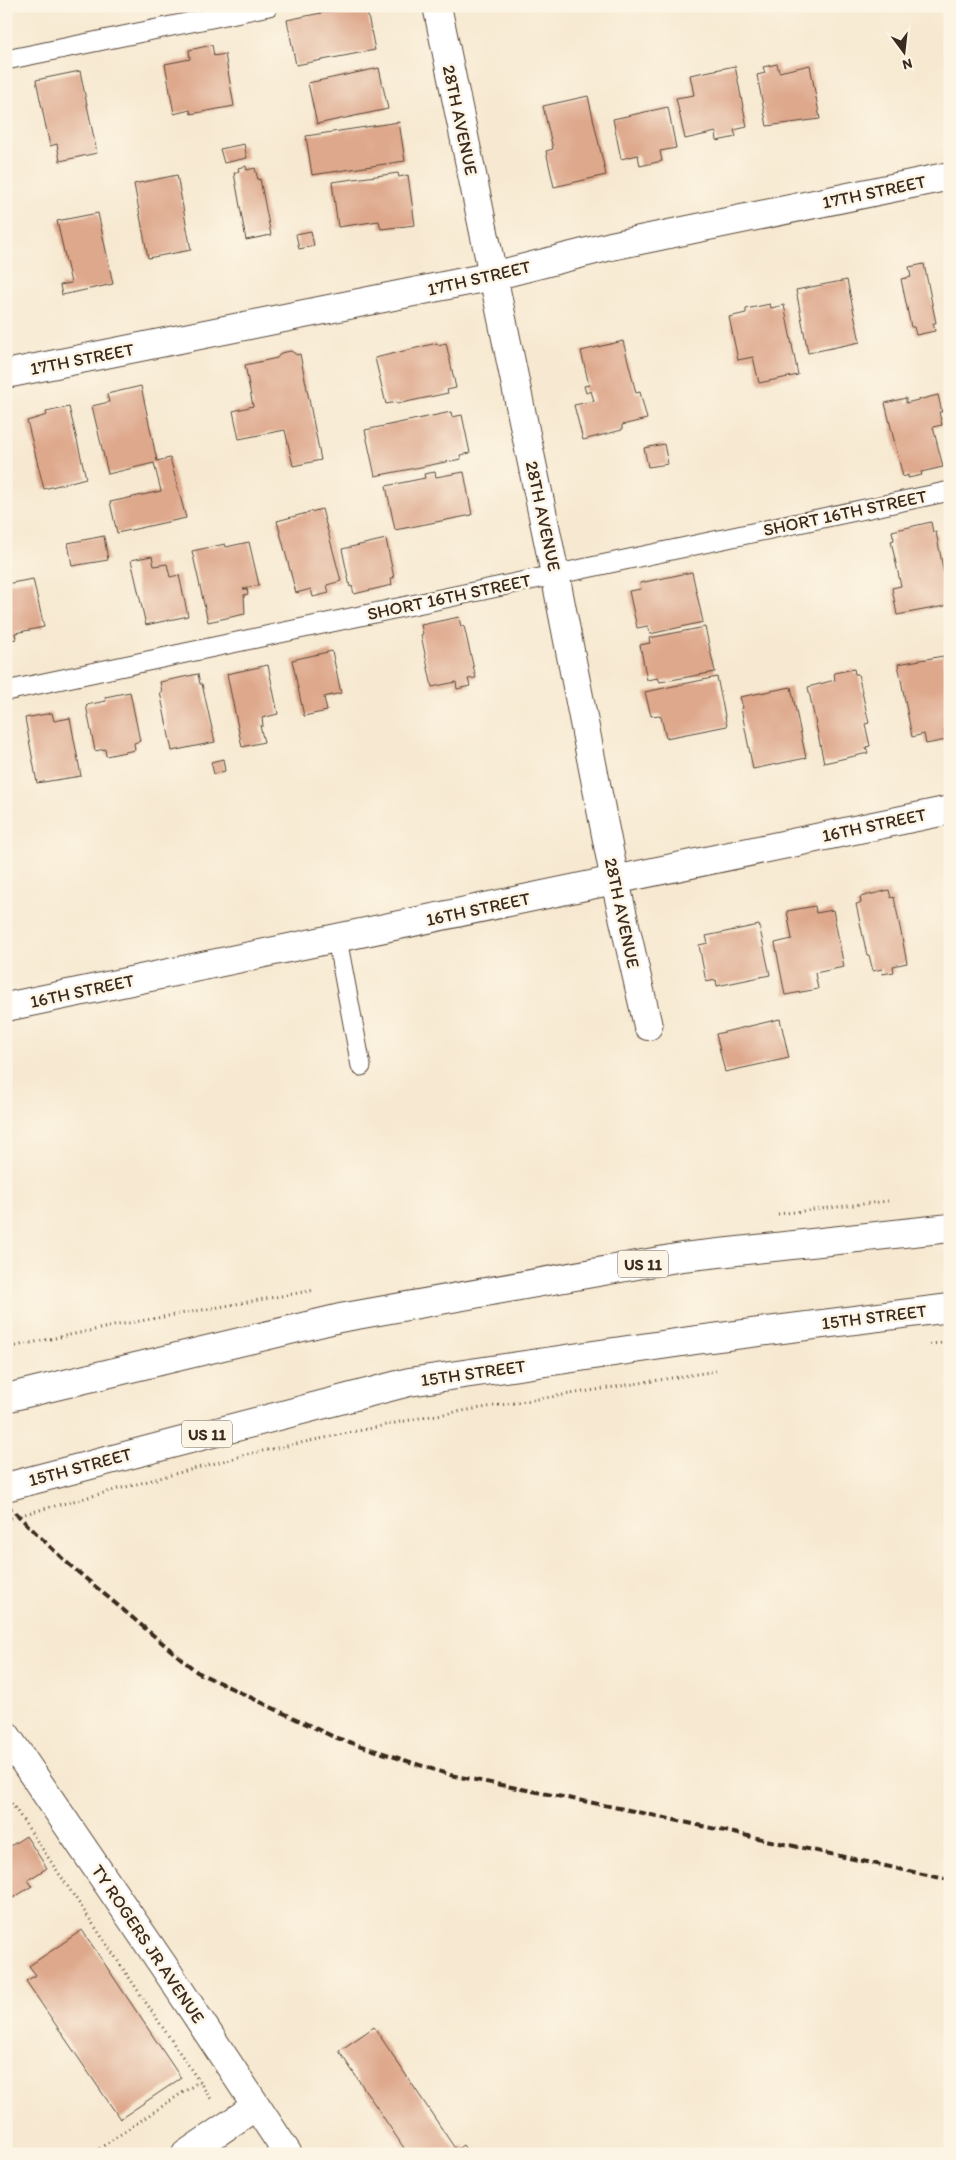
<svg xmlns="http://www.w3.org/2000/svg" width="956" height="2160" font-family="Itim,sans-serif">
<style>
.building{fill:#dea88c}
.lines{fill:none;stroke-linecap:round;stroke-linejoin:round}
.service-casing{stroke:#574739;stroke-width:21}
.minor-casing{stroke:#574739;stroke-width:30}
.primary-casing{stroke:#574739;stroke-width:30}
.path{stroke:#574739;stroke-width:3;stroke-dasharray:1 4;stroke-linecap:butt}
.service{stroke:#fff;stroke-width:19}
.minor{stroke:#fff;stroke-width:28}
.primary{stroke:#fff;stroke-width:28}
.rail{stroke:#3b2a1e;stroke-width:4;stroke-dasharray:8 4;stroke-linecap:butt}
.path-bridge{stroke:#574739;stroke-width:3;stroke-dasharray:1 4;stroke-linecap:butt}
.labels{text-anchor:middle;dominant-baseline:central;stroke-width:5;stroke-linejoin:round;paint-order:stroke}
.shield{fill:#fcf5e5;stroke:#75675a;stroke-width:1}
.shield-label{font-size:16px;font-weight:bold;fill:#3b2a1e}
.street-label{font-size:18px;fill:#3b2a1e;stroke:#fcf5e5}
</style>
<rect width="100%" height="100%" fill="#fcf5e5"/>
<filter id="ink" filterUnits="userSpaceOnUse"><feTurbulence type="fractalNoise" baseFrequency=".02" numOctaves="2"/><feDisplacementMap in="SourceGraphic" scale="10" xChannelSelector="R" yChannelSelector="G"/><feConvolveMatrix kernelMatrix="1 2 1 2 8 2 1 2 1" color-interpolation-filters="sRGB"/></filter>
<filter id="wash" filterUnits="userSpaceOnUse"><feTurbulence type="fractalNoise" baseFrequency=".0096" numOctaves="4" result="noise"/><feDisplacementMap in="SourceGraphic" scale="20" xChannelSelector="R" yChannelSelector="G"/><feGaussianBlur stdDeviation="1.12" result="paint"/><feColorMatrix in="noise" values="0 0 0 0 0 0 0 0 0 0 0 0 0 0 0 0 0 1.4 0 .05"/><feComposite in="paint" operator="in"/></filter>
<g filter="url(#wash)">
<rect width="100%" height="100%" fill="#f7e9d1"/>
<g id="blocks">
<path class="building" d="M355 6H366L375 50 296 65 287 20Z
M212 45 214 56 225 54 234 106 191 114 190 110 174 114 165 64 190 59 189 50Z
M777 64 779 72 810 65 820 119 767 126 757 75 765 73 763 67Z
M735 66 747 127 734 130 736 137 717 141 716 132 685 139 676 98 694 95 690 75Z
M379 68 388 109 317 124 308 83Z
M80 71 97 153 60 161 57 144 50 146 36 80Z
M588 96 606 175 554 187 546 151 553 149 543 106Z
M668 107 676 148 660 151 662 161 640 166 638 155 621 159 613 119Z
M399 122 405 161 312 175 306 136Z
M244 144 247 158 224 163 220 149Z
M246 166 247 170 255 168 258 180 260 179 271 235 246 240 234 173 239 171 238 168Z
M398 173 399 177 408 175 415 225 381 229 379 221 338 227 332 182Z
M177 175 191 250 148 258 134 184Z
M98 213 113 284 62 295 60 285 71 283 57 221Z
M311 231 314 246 299 249 296 234Z
M924 264 936 323H933L935 331 916 335 914 327H911L901 279 911 277 909 267Z
M847 280 860 342 808 353 796 290Z
M770 304 771 308 784 305 798 375 759 383 753 357 738 360 729 317 746 313V309Z
M623 341 636 393 640 392 647 419 622 425V430L583 440 574 405 594 401 591 391 586 393 584 386 589 385 581 351Z
M437 343 438 345 446 343 456 388 447 390 448 393 397 404V402L386 404 375 358Z
M291 351 297 355 300 354 321 460 293 466 285 430 239 439 233 411 253 406 245 365 277 358 281 353Z
M141 386 157 461 170 458 186 518 117 533 110 502 161 491 154 463 108 474 92 406 109 402 107 394Z
M938 395 942 412H939L942 425 933 427 943 467 921 472 922 475 908 478V475L903 477 885 403 906 398V403Z
M69 407 86 478 44 489 27 421 47 415 46 412Z
M451 412 452 417 462 415 470 453 460 455 461 459 375 476 365 430Z
M664 444 668 464 648 467 644 448Z
M435 472 436 477 464 472 472 515 395 530 386 486 425 478 424 474Z
M322 509 341 581 327 585 329 593 313 597 311 589 296 593 277 521Z
M931 522 933 532H936L950 605 897 615 892 588 901 586 891 541 894 540 892 531Z
M104 536 108 560 72 566 68 543Z
M386 539 394 578H391L392 585 354 594 352 586 350 587 342 549Z
M249 542 259 585 243 589H247L248 594 244 595 245 614 208 622 192 551 225 544 226 547Z
M152 556 154 566 167 564 170 577 179 575 188 616 146 625 131 560Z
M692 572 703 622 650 634 648 626 637 628 629 591 641 589 640 583Z
M33 579 44 627 15 633 16 639 6 641V584Z
M459 617 461 627 464 626 476 678 468 679 470 686 457 689 456 682 432 687 421 635 423 634 421 625Z
M705 627 715 672 660 682 658 678 647 680 640 645 650 643 649 638Z
M332 651 341 693 324 697 327 711 304 716 292 660Z
M943 656 950 693V730L944 731 946 740 926 744 924 734 912 737 898 664Z
M268 665 278 714 262 718 263 726H260L264 742 242 747 227 674Z
M854 669 855 674H858L869 723 865 724 870 746 866 747 868 753 824 763 808 687 835 680 834 673Z
M198 674 200 684H202L215 742 172 751 160 692H162L160 682Z
M717 677 727 726 666 738 661 717 659 715 651 716 645 692Z
M791 687 806 758 753 769 741 708H743L740 697Z
M130 692 140 741 134 743 135 750 106 756 105 749 95 751 86 705 106 701 105 697Z
M52 713 54 721 70 718 81 776 37 783 25 718Z
M223 759 225 771 214 774 211 762Z
M889 890 891 898 894 897 907 963 893 966 894 972 883 974 882 969 873 971 869 955H867L856 904 861 903 860 897Z
M815 906 816 913 833 910 844 967 815 973 818 989 785 995 775 943 792 939 787 911Z
M759 925 770 975 717 986 716 980 706 982 699 945 708 943 706 936Z
M780 1019 789 1058 725 1072 716 1034Z
M26 1836 47 1868 28 1880 32 1886 10 1900 6 1895V1849Z
M82 1930 181 2078 120 2119 26 1981 36 1975 29 1966Z
M374 2027 456 2150 463 2145 469 2154H408L339 2051Z"/>
</g>
</g>
<g filter="url(#ink)">
<use href="#blocks" fill-opacity="0" stroke="#574739" stroke-width="1"/>
<g class="lines">
<g class="service-casing">
<path id="service" d="M6 60 269 6
M6 691 950 491
M337 939 361 1066"/>
</g>
<g class="minor-casing">
<path id="minor" d="M437 6 555 574 615 881 648 1026
M6 374 493 276 611 246 950 176
M6 1007 950 810
M6 1735 167 1971 288 2154
M186 2154 256 2106"/>
</g>
<g class="primary-casing">
<path id="primary" d="M6 1398 340 1318 682 1257 950 1228
M6 1487 409 1382 696 1340 950 1308"/>
</g>
<path class="path" d="M778 1214 888 1201
M930 1344 950 1342
M6 1348 123 1324 315 1290
M424 1417 716 1371
M6 1795 211 2099
M91 2154 200 2081"/>
<use href="#service" class="service"/>
<use href="#minor" class="minor"/>
<use href="#primary" class="primary"/>
<path class="rail" d="M6 1504 65 1561 197 1672 334 1737 450 1775 624 1809 950 1880"/>
<path class="path-bridge" d="M6 1519 253 1453 424 1417"/>
</g>
</g>
<g class="labels">
<g class="shield">
<rect x="618" y="1250.5" width="50" height="27" rx="4"/>
<rect x="182" y="1420.5" width="50" height="27" rx="4"/>
</g>
<g class="shield-label">
<text x="643" y="1264">US 11</text>
<text x="207" y="1434">US 11</text>
</g>
<g class="street-label">
<text transform="translate(460 120) rotate(78)">28TH AVENUE</text>
<text transform="translate(874 192) rotate(-12)">17TH STREET</text>
<text transform="translate(479 278) rotate(-13)">17TH STREET</text>
<text transform="translate(82 359) rotate(-11)">17TH STREET</text>
<text transform="translate(845 513) rotate(-12)">SHORT 16TH STREET</text>
<text transform="translate(543 516) rotate(78)">28TH AVENUE</text>
<text transform="translate(449 597) rotate(-12)">SHORT 16TH STREET</text>
<text transform="translate(874 825) rotate(-12)">16TH STREET</text>
<text transform="translate(478 909) rotate(-12)">16TH STREET</text>
<text transform="translate(622 913) rotate(78)">28TH AVENUE</text>
<text transform="translate(82 991) rotate(-12)">16TH STREET</text>
<text transform="translate(874 1317) rotate(-7)">15TH STREET</text>
<text transform="translate(473 1373) rotate(-8)">15TH STREET</text>
<text transform="translate(80 1467) rotate(-15)">15TH STREET</text>
<text transform="translate(148 1944) rotate(56)">TY ROGERS JR AVENUE</text>
</g>
</g>
<rect width="956" height="2160" fill="none" stroke="#fcf5e5" stroke-width="25"/>
<g transform="translate(904 52) rotate(165)" stroke="#fcf5e5" stroke-width="4" paint-order="stroke">
<path d="M0-4L9 19L0 12L-9 19Z" fill="#3b2a1e"/>
<text y="-8" font-size="14" font-weight="bold" text-anchor="middle" fill="#3b2a1e">N</text>
</g>
</svg>
